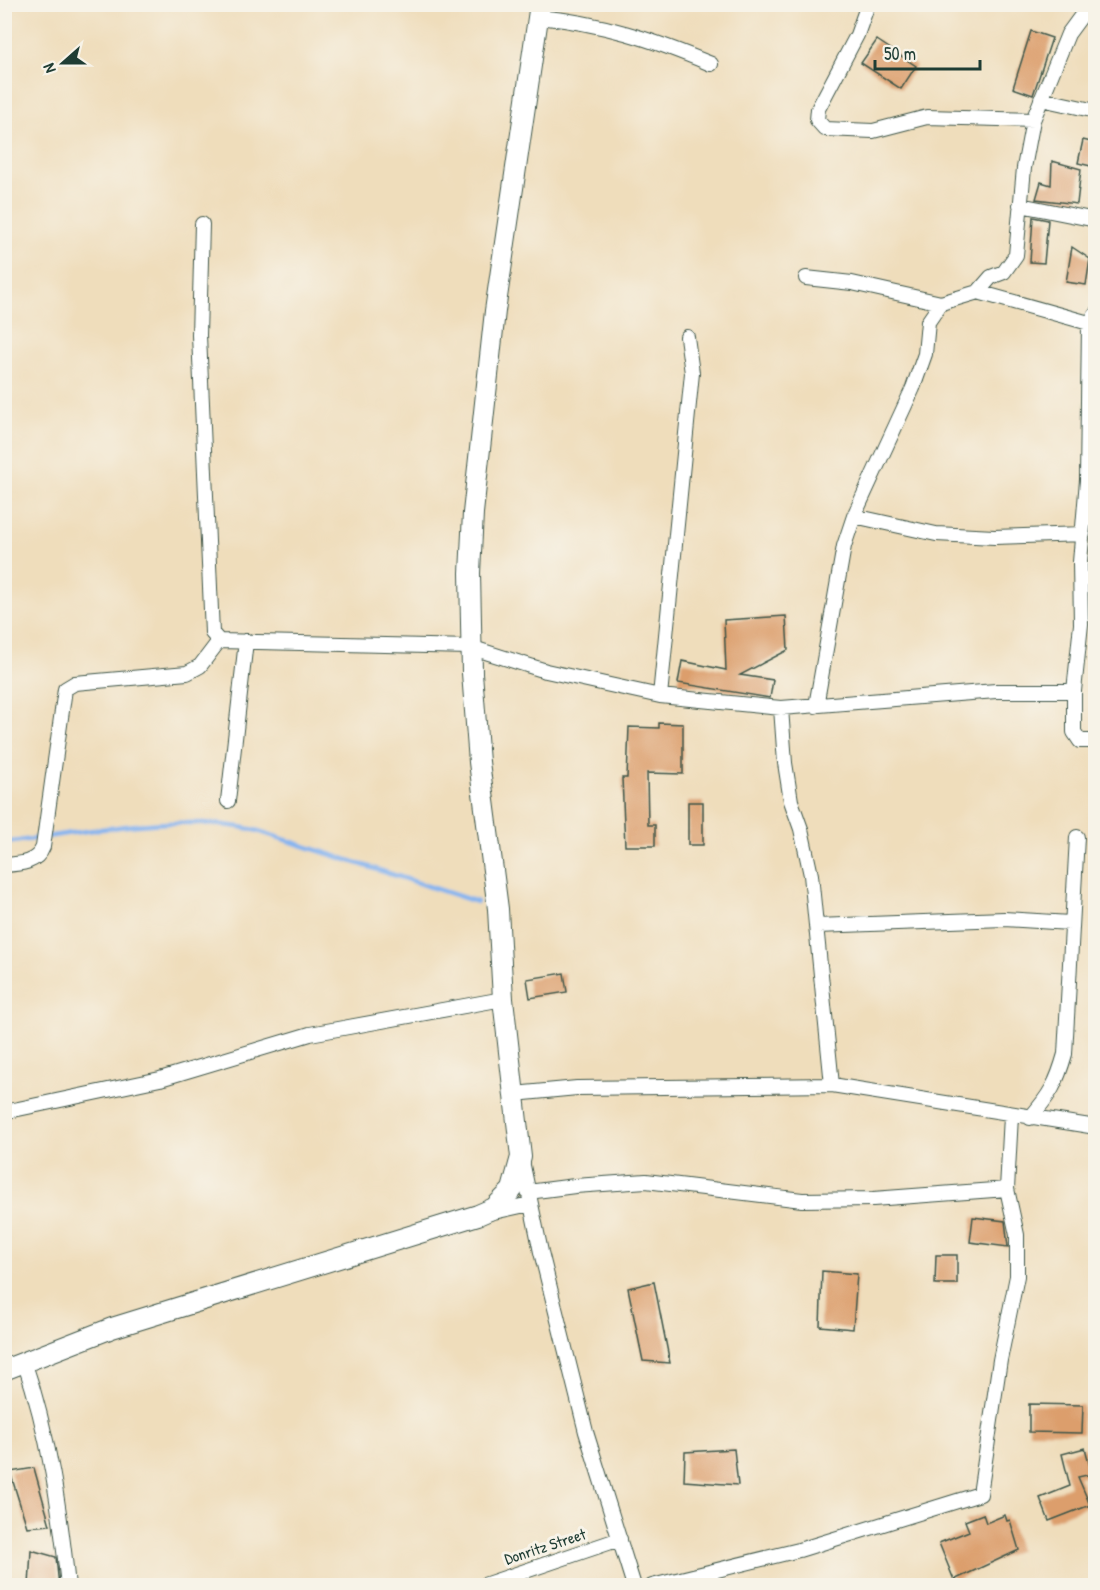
<svg xmlns="http://www.w3.org/2000/svg" width="1100" height="1590" font-family="'Patrick Hand',sans-serif">
<style>
.lines{fill:none;stroke-linecap:round;stroke-linejoin:round}
.stream{stroke:#84b4f0;stroke-width:4.5}
.building{fill:#dc9e6c}
.street-casing{stroke:#3e5548;stroke-width:16}
.secondary-casing{stroke:#3e5548;stroke-width:22}
.street{stroke:#fff;stroke-width:14}
.secondary{stroke:#fff;stroke-width:20}
.labels{text-anchor:middle;dominant-baseline:central;stroke-width:6;stroke-linejoin:round;paint-order:stroke}
.street-label{font-size:16px;fill:#1f3d34;stroke:#f7f3e8}
</style>
<rect width="100%" height="100%" fill="#f7f3e8"/>
<filter id="ink" filterUnits="userSpaceOnUse"><feTurbulence type="fractalNoise" baseFrequency=".0167" numOctaves="2"/><feDisplacementMap in="SourceGraphic" scale="12" xChannelSelector="R" yChannelSelector="G"/><feConvolveMatrix kernelMatrix="1 2 1 2 8 2 1 2 1" color-interpolation-filters="sRGB"/></filter>
<filter id="wash" filterUnits="userSpaceOnUse"><feTurbulence type="fractalNoise" baseFrequency=".008" numOctaves="4" result="noise"/><feDisplacementMap in="SourceGraphic" scale="24" xChannelSelector="R" yChannelSelector="G"/><feGaussianBlur stdDeviation="1.35" result="paint"/><feColorMatrix in="noise" values="0 0 0 0 0 0 0 0 0 0 0 0 0 0 0 0 0 1.4 0 .05"/><feComposite in="paint" operator="in"/></filter>
<g filter="url(#wash)">
<rect width="100%" height="100%" fill="#efddbb"/>
<g class="lines">
<path class="stream" d="M4 843C87 832 172 812 255 830L477 902"/>
</g>
<g id="blocks">
<path class="building" d="M1031 31 1052 38 1033 95 1013 88Z
M877 40 916 66 901 89 861 63Z
M1083 140 1095 143V167L1078 163Z
M1052 161 1081 169 1077 204 1036 199 1041 182 1051 185Z
M1033 217 1048 220 1044 263 1030 262Z
M1072 247 1090 259 1086 285 1066 282Z
M786 616 788 650 740 675 773 680 770 698 678 683 682 661 726 670 724 620Z
M659 723 683 724V774L647 773 648 825H655V846H625L622 778H627L629 727 659 728Z
M688 802H703V845H688Z
M564 973 567 992 530 998 527 979Z
M973 1217 1005 1221 1008 1247 970 1242Z
M936 1255H957V1284H935Z
M822 1271 857 1274 853 1329 820 1326Z
M654 1282 670 1363 643 1361 628 1288Z
M1029 1404 1083 1405 1082 1433 1029 1432Z
M1085 1448 1092 1474 1078 1477 1090 1505 1049 1521 1040 1498 1070 1486 1062 1454Z
M734 1449 738 1485 684 1481 685 1452Z
M34 1468 50 1525 27 1527 10 1472Z
M983 1514 986 1523 1005 1515 1007 1521 1010 1520 1019 1550 954 1580 939 1543 969 1531 965 1521Z
M31 1550 56 1557 59 1586H29Z"/>
</g>
</g>
<g filter="url(#ink)">
<use href="#blocks" fill-opacity="0" stroke="#3e5548" stroke-width="1.5"/>
<g class="lines">
<g class="street-casing">
<path id="street" d="M868 4 857 35 818 109 817 120 825 129 873 131 927 117 1033 120
M538 17C603 23 651 39 711 64
M1041 99 1096 111
M1020 205 1096 220
M202 224 199 335 212 633 219 641 470 647 546 671 660 696 781 708 996 691H1074
M806 278 852 283 941 303
M978 292 1089 323
M1096 314 1089 323 1087 480 1080 562 1081 624 1074 691V732L1080 741H1096
M854 516 936 534 994 537 1083 534
M660 696 692 373 687 337
M816 706 844 546 854 516 913 388 925 354 928 322 941 303 978 292 991 277 1004 272 1016 255 1024 168 1033 120 1068 34 1090 4
M781 708 785 763 791 801 801 829 811 875 832 1085
M228 801 246 641
M4 865C20 864 37 863 43 847L65 689 75 683 187 673 200 666 219 641
M817 926 1004 919 1070 923
M514 1094 577 1088 832 1085 1096 1127
M4 1112 160 1079 310 1034 503 999
M1030 1118C1050 1095 1057 1083 1065 1054L1077 837
M522 1161 541 1252 586 1432 634 1586
M528 1192 575 1186 646 1181 802 1200 873 1199 1007 1189
M489 1213 530 1204
M24 1361C49 1434 60 1510 68 1586
M481 1586 620 1539
M652 1586 799 1550 980 1494 1000 1360 1017 1276V1235L1007 1189 1011 1116"/>
</g>
<g class="secondary-casing">
<path id="secondary" d="M4 1370 112 1328 478 1215 494 1208 512 1190 521 1157 503 999 498 909 479 762 472 673 470 573 473 513 495 311 540 4"/>
</g>
<use href="#street" class="street"/>
<use href="#secondary" class="secondary"/>
</g>
</g>
<g class="labels">
<g class="street-label">
<text transform="translate(545 1546) rotate(-18)">Donritz Street</text>
</g>
</g>
<rect width="1100" height="1590" fill="none" stroke="#f7f3e8" stroke-width="24"/>
<g transform="translate(63 63) rotate(249)" stroke="#f7f3e8" stroke-width="4.5" paint-order="stroke">
<path d="M0-4.5L10 22L0 15L-10 22Z" fill="#1f3d34"/>
<text y="-9" font-size="16" font-weight="bold" text-anchor="middle" fill="#1f3d34">N</text>
</g>
<path d="M875 60v9h105v-9" fill="none" stroke="#1f3d34" stroke-width="3"/>
<text x="884" y="60" font-size="18" fill="#1f3d34" stroke="#f7f3e8" stroke-width="4.5" paint-order="stroke">50 m</text>
</svg>
